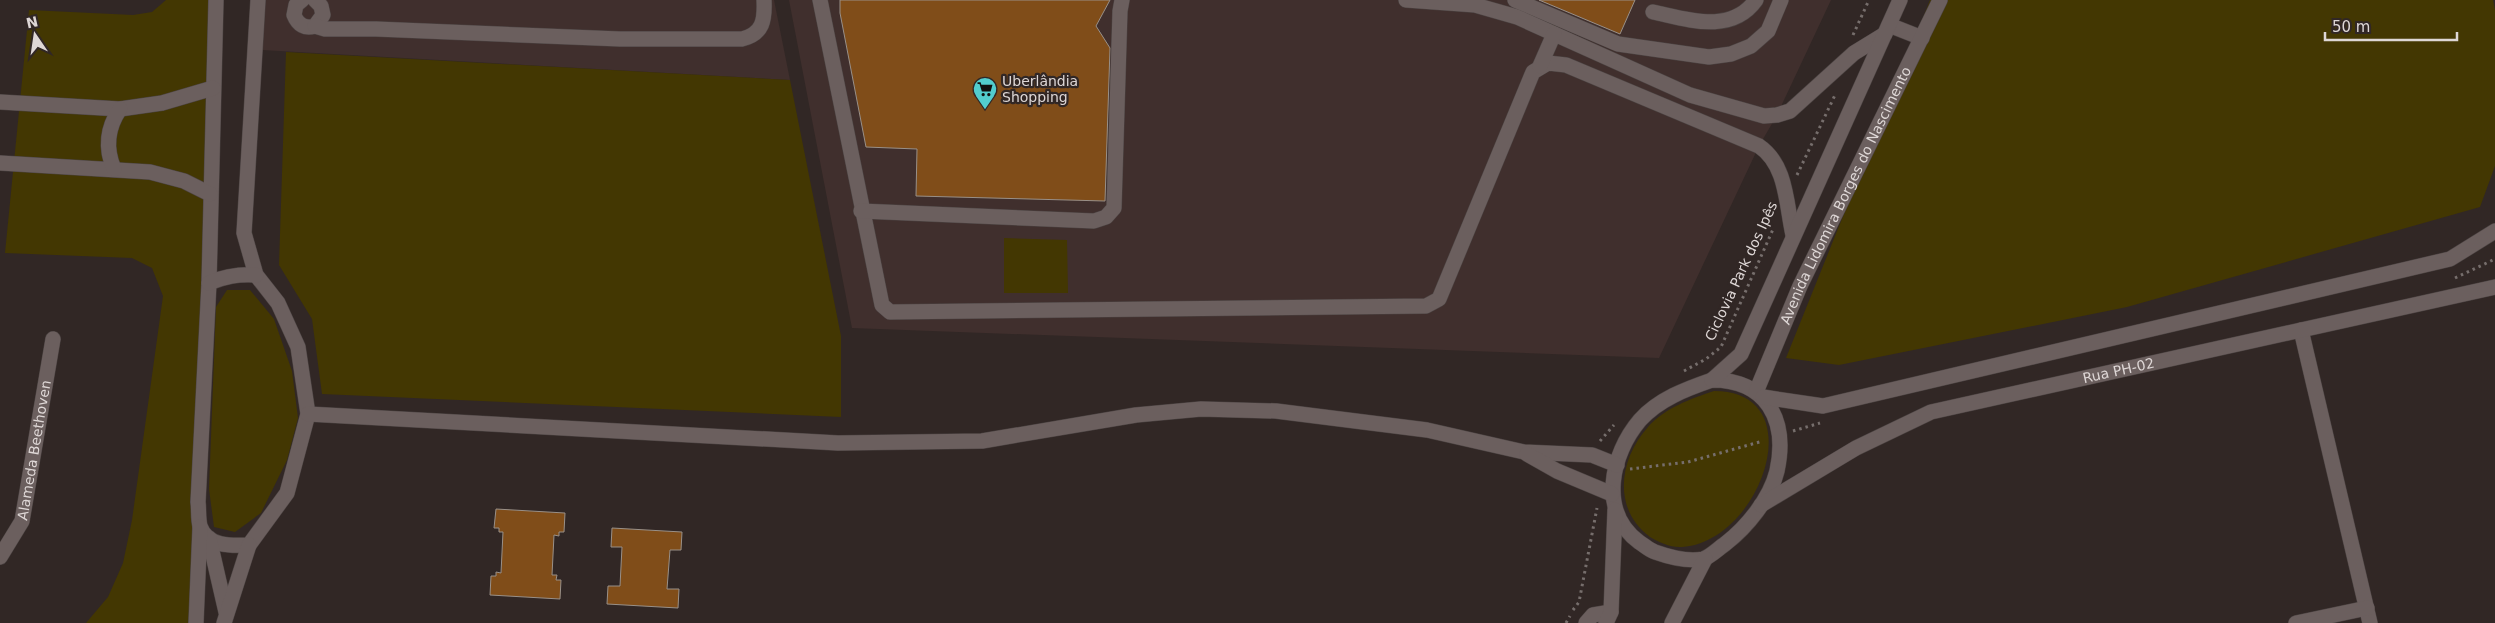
<svg xmlns="http://www.w3.org/2000/svg" width="2495" height="623" font-family="'DejaVu Sans',sans-serif">
<style>
.built{fill:#402f2d}
.green{fill:#433702}
.building{fill:#804d19;stroke:#999088}
.lines{fill:none;stroke-linecap:round;stroke-linejoin:round}
.minor-casing{stroke:#4b4342;stroke-width:16}
.path{stroke:#766e6c;stroke-width:3;stroke-dasharray:2.5 4;stroke-linecap:butt}
.minor{stroke:#6b5f5e;stroke-width:15}
.labels{text-anchor:middle;dominant-baseline:central;stroke-width:4.5;stroke-linejoin:round;paint-order:stroke}
.poi-label{font-size:14px;fill:#ded7d6;stroke:#312725;text-anchor:start}
.street-label{font-size:14px;fill:#ded7d6;stroke:#312725}
</style>
<rect width="100%" height="100%" fill="#312725"/>
<path class="built" d="M265 0H774L790 80 262 50Z
M789 0H1831L1777 115 1759 146 1659 358 852 328Z"/>
<path class="green" d="M166 0H216L196 623H86L108 597 123 563 132 520 163 296 152 268 132 258 5 253 29 10 133 15 152 12Z
M1930 0H2493L2495 10V166L2480 207 2127 307 1839 365 1786 358Z
M286 52 790 80 841 336V417L322 394 312 319 279 265Z
M1004 238 1067 240 1068 293H1004Z
M227 290H250L274 319 292 371 298 418 287 460 261 513 235 532 214 527 209 489 216 307Z
M1714 391C1814 391 1761 542 1682 547 1672 548 1658 542 1650 537 1612 509 1619 459 1648 427 1665 408 1690 399 1714 391Z"/>
<path class="building" d="M840 0H1110L1096 26 1110 48 1105 201 916 196 917 149 866 147 840 13Z
M1539 0H1635L1620 34Z
M496 509 565 513 564 532H559V536L554 535 552 575H557L556 580H561L560 599 490 595 491 576H496V572L501 573 503 532H499V528H494Z
M612 528 682 532 681 550H670L667 589H679L678 608 607 604 608 586H620L622 547H611Z"/>
<g class="lines">
<g class="minor-casing">
<g id="minor">
<path d="M216 0 209 283 198 502C199 509 198 519 200 526 207 547 232 546 249 545L287 493 308 414 298 347 278 303 256 275 244 233 258 0"/>
<path d="M302 0 296 5 294 15C298 25 305 29 315 26L323 15 321 6 315 0"/>
<path d="M820 0 882 305 890 312 1426 306 1439 299 1533 72 1548 63 1566 65 1759 146C1787 165 1786 204 1793 235"/>
<path d="M1406 0 1475 5 1517 17 1690 95 1764 116 1777 115 1790 111 1854 53 1885 34"/>
<path d="M1515 0 1618 44 1709 57 1731 54 1751 46 1768 31 1781 0"/>
<path d="M1653 12C1687 19 1731 35 1756 0"/>
<path d="M1889 25 1922 38"/>
<path d="M315 26 325 29H376L620 39H742C763 34 765 20 764 0"/>
<path d="M1540 66 1554 34"/>
<path d="M0 102 120 109 162 103 213 88"/>
<path d="M0 163 150 172 184 181 210 194"/>
<path d="M114 169C105 148 107 128 120 109"/>
<path d="M861 211 1094 221 1106 217 1114 208 1120 11 1122 0"/>
<path d="M209 283C225 276 238 274 256 275"/>
<path d="M2301 330 2370 623"/>
<path d="M1712 380C1767 380 1788 420 1777 471 1770 499 1747 527 1725 544 1719 548 1710 557 1703 559 1687 562 1669 557 1655 552 1649 550 1644 545 1639 542 1598 512 1611 454 1640 420 1659 399 1686 389 1712 380Z"/>
<path d="M1712 380 1741 354 1900 0"/>
<path id="s1" d="M1756 392 1800 286 1940 0"/>
<path d="M1763 397 1823 406 2450 259 2495 231"/>
<path d="M308 414 838 443 982 441 1136 415 1201 409 1276 411 1427 430 1524 452 1592 455 1617 465"/>
<path d="M1527 454 1557 471 1612 494"/>
<path id="s2" d="M1761 505 1856 448 1931 412 2495 287"/>
<path d="M209 538 226 612"/>
<path id="s3" d="M0 557 22 521 53 339"/>
<path d="M196 623 200 527"/>
<path d="M224 623 249 545"/>
<path d="M1586 623 1593 615 1611 612"/>
<path d="M1606 623 1611 612 1615 510"/>
<path d="M1672 623 1705 559"/>
<path d="M2296 623 2367 608"/>
</g>
</g>
<path class="path" d="M1853 35 1869 0
M1797 175 1836 93
M2455 278 2495 259
M1684 371 1706 359 1721 347 1774 227
M1793 431 1820 423
M1600 441 1614 425
M1630 469 1688 462 1763 441
M1573 610 1579 602 1597 508
M1566 623 1570 616"/>
<use href="#minor" class="minor"/>
</g>
<defs>
<g id="supermarket-pin" transform="scale(1.25)"><path d="M0 17L-7.5 6A9.5 9.5 0 1 1 7.5 6Z" fill="#52cdce" stroke="#312725"/><path d="M-6-5.5h2.5l.6 2H6L4.5 2H-2.5L-4.4-4H-6ZM-1.5 3.2a1.3 1.3 0 1 0 .1 0ZM3 3.2a1.3 1.3 0 1 0 .1 0Z" fill="#111"/></g>
</defs>
<g fill-rule="evenodd">
<use href="#supermarket-pin" x="985" y="89"/>
</g>
<g class="labels">
<g class="poi-label">
<text x="1002" y="81">Uberlândia<tspan x="1002" dy="16">Shopping</tspan></text>
</g>
<g class="street-label">
<text stroke="none"><textPath href="#s1" startOffset="216">Avenida Lidomira Borges do Nascimento</textPath></text>
<text transform="translate(1741 271) rotate(-65)">Ciclovia Park dos Ipês</text>
<text stroke="none"><textPath href="#s2" startOffset="386">Rua PH-02</textPath></text>
<text stroke="none"><textPath href="#s3" startOffset="114">Alameda Beethoven</textPath></text>
</g>
</g>
<g transform="translate(35 35) rotate(347)" stroke="#312725" stroke-width="4" paint-order="stroke">
<path d="M0-4L9 19L0 12L-9 19Z" fill="#ded7d6"/>
<text y="-8" font-size="14" font-weight="bold" text-anchor="middle" fill="#ded7d6">N</text>
</g>
<path d="M2325 32v8h132v-8" fill="none" stroke="#ded7d6" stroke-width="2.5"/>
<text x="2332" y="32" font-size="15" fill="#ded7d6" stroke="#312725" stroke-width="4" paint-order="stroke">50 m</text>
</svg>
